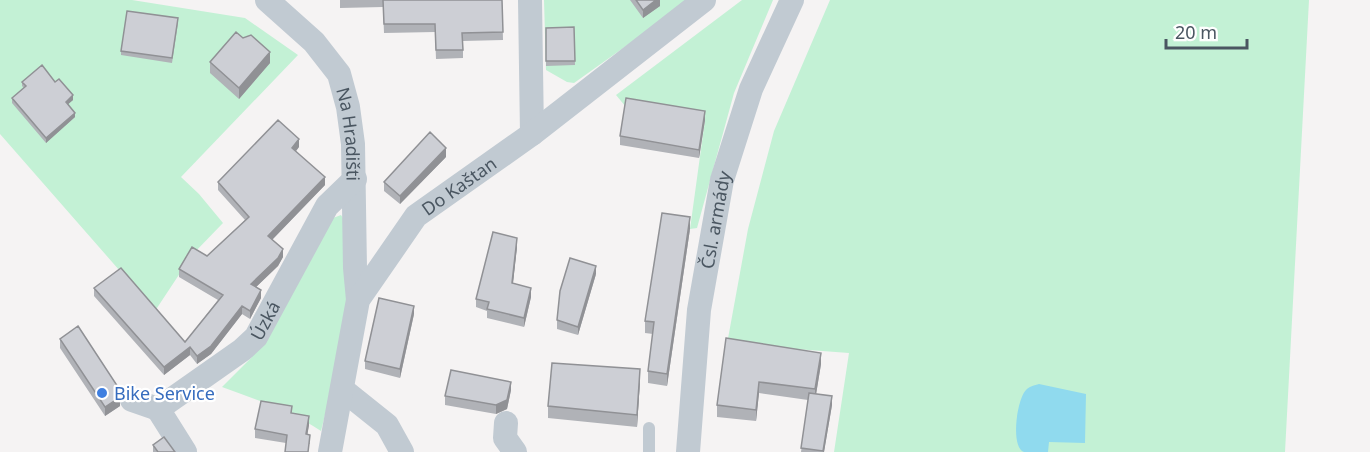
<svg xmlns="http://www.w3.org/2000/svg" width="1370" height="452" font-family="'Noto Sans',sans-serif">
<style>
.green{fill:#c3f1d5}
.water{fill:#90daee}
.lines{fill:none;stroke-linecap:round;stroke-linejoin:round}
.lane{stroke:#c1cad2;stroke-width:12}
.street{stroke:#c1cad2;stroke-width:24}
.wall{fill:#b0b2b7}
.shaded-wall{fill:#909195}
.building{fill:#cdcfd5;stroke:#909195;stroke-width:1.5}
.shop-dot{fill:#3f7fe0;stroke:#fff;stroke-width:2}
.labels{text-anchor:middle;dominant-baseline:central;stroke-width:4.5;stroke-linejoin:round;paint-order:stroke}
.street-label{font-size:18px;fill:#4a5661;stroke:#fff}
.shop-label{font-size:18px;fill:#366cbe;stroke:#fff;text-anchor:start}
</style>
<rect width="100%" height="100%" fill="#f5f3f3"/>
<path class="green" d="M0 0H132L245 18 298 55 181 177 199 194 223 223 192 255 155 311 0 134Z
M544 0H687L664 19 574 83 567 82 546 70Z
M742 0H773L734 93 697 228 690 229 705 120 626 107 616 95Z
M830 0H1309L1285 452H834L849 353 727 344 748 229 774 131Z
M341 215 346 223 347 298 334 379 321 431C291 411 257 400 222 387L251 358 333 218Z"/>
<path class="water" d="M1039 384 1086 394 1085 443 1049 442 1048 452C1041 452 1031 452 1024 452 1010 447 1017 399 1026 390 1028 387 1035 385 1039 384Z"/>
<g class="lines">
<path class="lane" d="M649 452V428"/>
<g class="street">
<path id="s1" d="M267 0 314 42 339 74 348 107 353 144 355 268 358 300"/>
<path d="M530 0 532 134"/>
<path d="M342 389 387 425 402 452"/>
<path id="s2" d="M132 400 158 409 242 350 256 337 327 206 355 179"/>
<path d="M158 409 185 452"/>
<path d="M506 423 505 438 515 452"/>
<path id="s3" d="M330 452 358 300 416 216 532 134 704 0"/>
<path id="s4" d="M688 452 699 310 722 180 751 89 792 0"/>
</g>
</g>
<path class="wall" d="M340 0H502L503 40 463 41V58L436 59 435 32 384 33 383 7 340 8Z
M630 0H660V6L643 18Z
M178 23 172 63 121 55V51Z
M574 27 575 65 546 66V28Z
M210 62 270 63 239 99 210 73Z
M22 82H55L73 100 68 104 75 117 46 143 12 103V98L24 88 22 86Z
M705 120 699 158 620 145V136Z
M299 147 296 151 325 185 272 240 283 257 278 266 256 287 261 298 250 319 242 314 211 354 197 364 190 355 164 375 94 296V288L185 342 218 300 179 277V269L207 256 245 220 218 190V182Z
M446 157 400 204 384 191V182Z
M690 229 667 386 648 383V371L653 334 645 333V321Z
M517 247 513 283 531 297 524 327 487 318V311L476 307V299Z
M596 274 578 335 557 329V320Z
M414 314 400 378 365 369V361Z
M726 338 821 364 816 394 832 405 824 452H801L808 400 759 393 756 421 717 417V405Z
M60 339 120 406 105 416 60 348Z
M640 381 637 427 548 418V406Z
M511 390 507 409 496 414 445 405V396Z
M292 413 309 425 307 435 310 444 286 443 255 438V429Z
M153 445 175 452H153Z"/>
<path class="shaded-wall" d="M656 0H660V6L643 18V10Z
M270 52V63L239 99V88Z
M73 95V100L66 106V102Z
M705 111V120L699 158V150Z
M75 113V117L46 143V138Z
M299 139V147L292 156V148Z
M446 148V157L400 204V196Z
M325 177V185L268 244V236Z
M690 217V229L667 386V374Z
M517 238V247L512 292V283Z
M283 249V257L278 266 251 292V284Z
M596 266V274L578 335V327Z
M531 288V297L524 327V318Z
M261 290V298L250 319V311Z
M242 306V314L211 354 197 364V356Z
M414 306V314L400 378V369Z
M190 347V355L164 375V367Z
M821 353V364L815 401V389Z
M640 369V381L637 427V415Z
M511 382V390L507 409 496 414V405Z
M759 382V393L756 421V410Z
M832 396V405L824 452H823Z
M120 397V406L105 416V407Z
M309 416V425L306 443V434Z"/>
<path class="building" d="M383 0H502L503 32 462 33 463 50H436L435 24H384Z
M636 0H656L643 10Z
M127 11 178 18 172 58 121 51Z
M574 27 575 61H546V28Z
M236 32 243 38 251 35 270 52 239 88 210 62Z
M42 65 55 82 59 79 73 95 66 102 75 113 46 138 12 98 26 86 22 82Z
M626 98 705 111 699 150 620 136Z
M278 120 299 139 292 148 325 177 268 236 283 249 278 258 251 284 261 290 250 311 242 306 211 346 197 356 190 347 164 367 94 288 121 268 185 342 223 295 179 269 192 247 207 256 249 217 218 182Z
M430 132 446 148 400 196 384 182Z
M662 213 690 217 667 374 648 371 654 322 645 321Z
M493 232 517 238 512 283 531 288 524 318 487 309 489 302 476 299Z
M570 258 596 266 578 327 557 320 560 291Z
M379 298 414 306 400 369 365 361Z
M78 326 118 387 120 397 105 407 60 339Z
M726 338 821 353 815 389 759 382 756 410 717 405Z
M552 363 640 369 637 415 548 406Z
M451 370 511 382 507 400 496 405 445 396Z
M809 393 832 396 823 451 801 448Z
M261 401 292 406 291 413 309 416 306 434 310 435 308 452H285L287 435 255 429Z
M164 437 175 452H158L153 445Z"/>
<circle class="shop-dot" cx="102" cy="393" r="6"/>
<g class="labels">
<g class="street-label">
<text stroke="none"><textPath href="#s1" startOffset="165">Na Hradišti</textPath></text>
<text stroke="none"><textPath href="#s3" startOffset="309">Do Kaštan</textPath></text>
<text stroke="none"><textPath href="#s4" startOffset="234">Čsl. armády</textPath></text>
<text stroke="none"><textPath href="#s2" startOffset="168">Úzká</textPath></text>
</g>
<g class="shop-label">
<text x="114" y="393">Bike Service</text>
</g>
</g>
<path d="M1166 39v9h81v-9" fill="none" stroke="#4a5661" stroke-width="3"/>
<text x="1175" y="39" font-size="18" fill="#4a5661" stroke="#ffffff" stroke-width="4.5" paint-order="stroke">20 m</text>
</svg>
